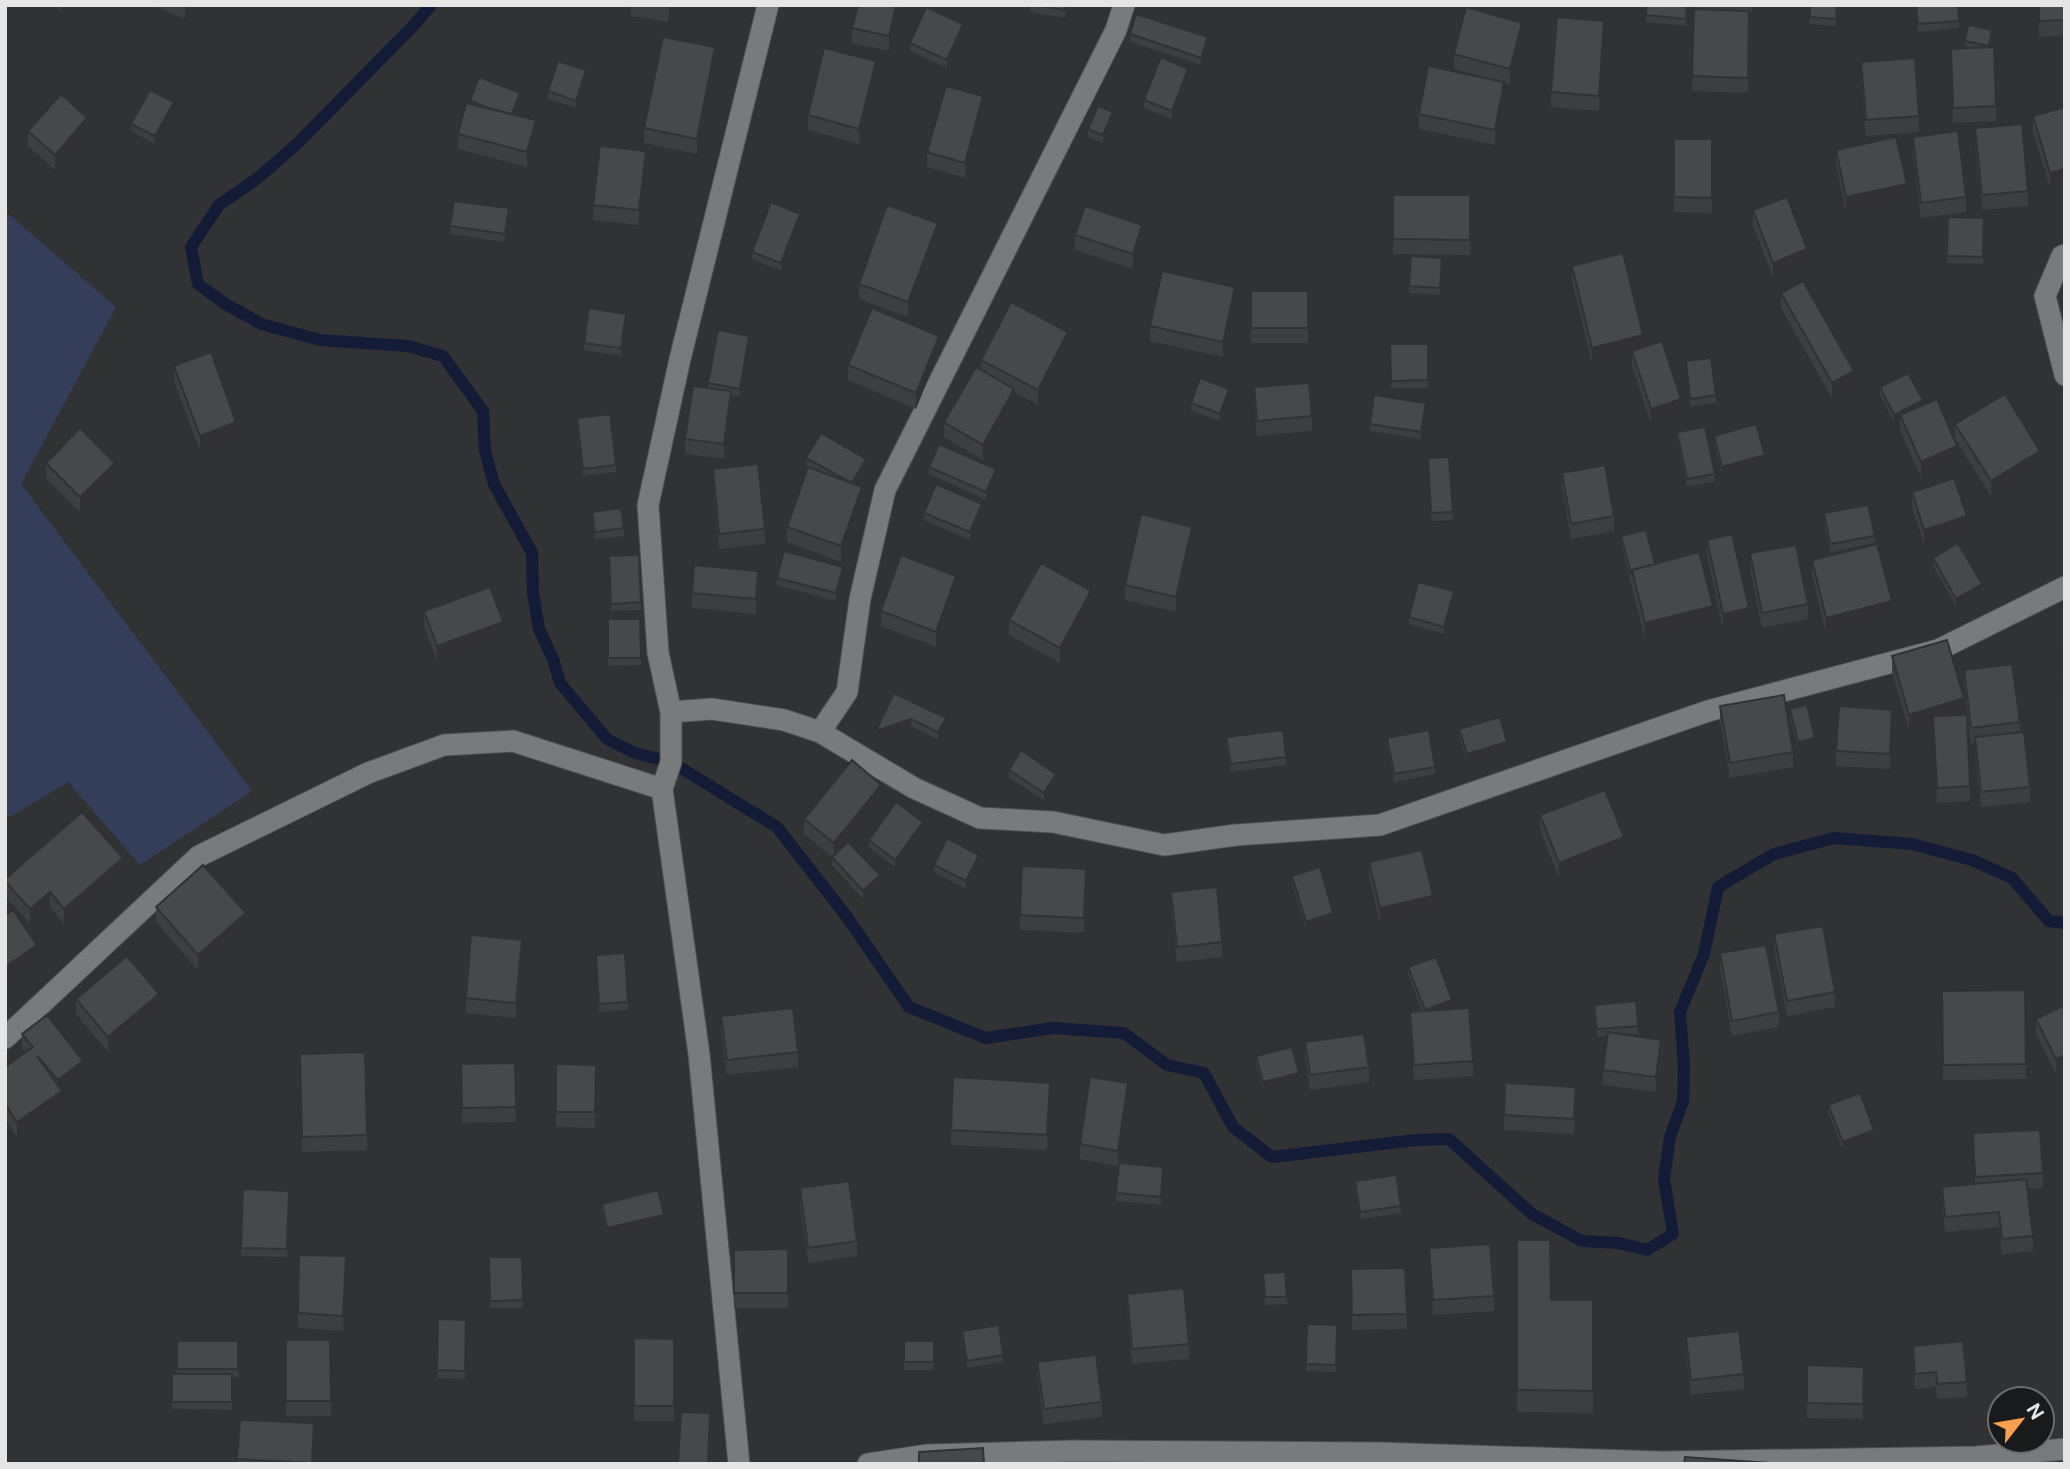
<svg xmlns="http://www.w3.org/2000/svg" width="2070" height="1469" font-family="'Public Sans',sans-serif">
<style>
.green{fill:#343d59}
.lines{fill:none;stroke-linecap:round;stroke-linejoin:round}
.stream{stroke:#131b37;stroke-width:12}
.street-casing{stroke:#4e4f51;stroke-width:23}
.street{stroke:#797a7c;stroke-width:21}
.wall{fill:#3d3e40}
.shaded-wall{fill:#323234}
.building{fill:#47484b;stroke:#323234;stroke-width:2}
</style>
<rect width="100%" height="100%" fill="#313234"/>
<path class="green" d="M5 211 116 307 21 484 252 791 140 865 68 782 10 817 5 815Z"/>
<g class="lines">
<path class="stream" d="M431 5 414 25 298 143 258 178 219 205 191 247 198 284 224 303 261 324 320 340 408 346 443 356 483 411 485 451 494 484 532 553 533 593 539 629 553 659 560 683 607 739 635 753 671 762 777 827 847 917 909 1007 986 1038 1052 1028 1124 1033 1167 1065 1204 1073 1233 1127 1272 1157 1416 1140 1449 1139 1532 1214 1582 1241 1619 1243 1647 1250 1673 1234 1664 1179 1670 1137 1683 1101 1684 1067 1680 1012 1704 954 1718 887 1774 854 1834 838 1912 844 1972 860 2012 878 2049 921 2065 923"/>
<g class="street-casing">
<path id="street" d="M2065 255 2062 256 2045 296 2065 375
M671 712 712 709 784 720 820 732 914 788 980 818 1053 822 1164 845 1236 835 1380 825 1708 711 1938 650 2065 587
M820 732 847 692 860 599 885 490 1116 30 1124 5
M5 1038 199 856 368 773 444 745 513 741 662 789
M739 1464 699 1054 662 789 671 762V712L658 653 648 505 680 359 768 5
M868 1464 927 1455 1073 1451 1380 1453 1661 1462 1976 1457 2065 1449"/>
</g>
<use href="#street" class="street"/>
</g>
<path class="wall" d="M54 5H67L61 12Z
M152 5H191L185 19Z
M631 5H671L668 22 631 16Z
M858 5H900L889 51 852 43V28Z
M1030 5H1067L1065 18 1030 12Z
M1646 5H1688L1686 26 1646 22Z
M1695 5H1752V12H1749L1748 93 1692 91 1694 9H1695Z
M1810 5H1837L1836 26 1810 24Z
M1915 5 1959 21V28L1918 32Z
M2038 5H2065V35L2039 37Z
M963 32 947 68 910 51V43Z
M1130 34 1208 44 1201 65 1130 42Z
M1604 36 1599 111 1551 107V92Z
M1522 38 1510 84 1504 83V97L1495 145 1419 129V114L1499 81 1454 69V54Z
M1992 38 1990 47 1996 106V121L1953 123 1951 49 1965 48V41Z
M1861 62 1919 116V132L1866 136 1861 77Z
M715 63 697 154 644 143V128Z
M876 76 859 144 808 130V115Z
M1188 76 1172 119 1144 108V100Z
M586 78 576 108 548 99V91Z
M470 101H520L514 115 536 135 527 167 458 149V134Z
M2065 107V184L2050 188 2033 131V116Z
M174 110 155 144 131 131V124Z
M983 111 965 178 927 167V152Z
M1113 119 1103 143 1088 137V129Z
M1975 128 2028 191V206L1982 210 1975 143Z
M28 131 87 134 55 170 28 146Z
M1913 137 1966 197V212L1921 218 1913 152Z
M1674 139H1712V213L1674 212Z
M1836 150 1907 199 1846 212 1836 165Z
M646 166 639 225 593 220V205Z
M1393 195H1470V255L1393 254Z
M1753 210 1807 265 1773 278 1753 225Z
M509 216 505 242 450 234V226Z
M1948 217 1984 218 1983 264 1947 263Z
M800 221 781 271 752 259V252Z
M1075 235 1142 240 1133 269 1075 250Z
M938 238 908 317 859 299V284Z
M1411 256 1442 258 1440 295 1409 293Z
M1572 266 1643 347 1681 414 1651 424 1632 366V353L1592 363 1572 281Z
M1251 291H1308V343H1251Z
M1781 293 1854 386 1832 398 1781 308Z
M1235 302 1223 357 1150 341V326Z
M626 322 621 356 584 350V343Z
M749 344 740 397 731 395V407L724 459 685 454V439L708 388V383Z
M1390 344H1428V388H1391Z
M1068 347 1038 405 1014 392V404L983 460 944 437V422L981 370V360Z
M939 351 916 409 848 380V365Z
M1686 361 1716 395V403L1690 406Z
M174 366 236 437 200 451 174 381Z
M1254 387 1312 416V431L1257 436 1254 402Z
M1880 387 1923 405 1957 461 1921 477 1900 430V419L1894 422 1880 395Z
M1229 396 1220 421 1191 411V403Z
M1426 411 1421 439 1370 431V424Z
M577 418 616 465V472L583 476Z
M1955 424 2040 466 1991 496 1955 439Z
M1677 432 1715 474V481L1687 487 1677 440Z
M1714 436 1765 462 1722 474 1714 444Z
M806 458 866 466 856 485 862 502 841 562 787 542V527L809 467 806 466Z
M46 463 115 478 80 512 46 478Z
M1428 466 1453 512V520L1431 521Z
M929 467 996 476 986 500 929 474Z
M713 469 765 529V544L719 549 713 484Z
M1562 473 1614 516V531L1571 539 1562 488Z
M1912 492 1967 531 1924 545 1912 507Z
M982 511 970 540 924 520V513Z
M592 512 624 528V536L595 540Z
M1824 513 1875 536V543L1830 552 1824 521Z
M1621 536 1655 564 1713 621 1645 639 1621 544Z
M1707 540 1749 623 1723 629 1707 555Z
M1192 542 1176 612 1125 600V585Z
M1750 553 1808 604V619L1762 628 1750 568Z
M609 556 641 602V610L611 611Z
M1933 558 1982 592 1956 606 1933 566Z
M1812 560 1892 616 1826 633 1812 575Z
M843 574 836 601 777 585V578Z
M758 586 756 614 692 608V593Z
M956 591 936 647 881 626V611Z
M1454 599 1444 634 1409 624V617Z
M1091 606 1060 663 1009 635V620Z
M424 611 503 637 437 661 424 626Z
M608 619H640L641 665 608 666Z
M2065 652V714H2064L2062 653Z
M1892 656 1964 714 1958 715 1970 786V801L1937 803 1933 723 1909 730 1892 672Z
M1964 670 2020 722V733L2030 787V802L1981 807 1975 752V743H1971L1964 685Z
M894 693 946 726 938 740 911 726 876 739Z
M1720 706 1793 752V767L1730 778 1720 721Z
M1790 709 1815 746 1798 750 1790 717Z
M1892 725 1890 769 1836 766V751Z
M1459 729 1507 749 1467 762 1459 736Z
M1226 737 1286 757V765L1231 772 1226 744Z
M1387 738 1435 767V774L1394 782 1387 746Z
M1009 770 1056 781 1044 800 1009 778Z
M881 800 843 846 880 883 863 899 832 865V857L804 834V819Z
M1540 815 1624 852 1559 878 1540 830Z
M923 830 895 867 869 847V840Z
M979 862 966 889 934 872V865Z
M1369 862 1433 911 1380 923 1369 877Z
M123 873 64 924 50 907 30 924 5 896V879Z
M1292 876 1333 921 1306 929 1292 883Z
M1086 884 1084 933 1020 930V915Z
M1171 892 1222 942V957L1177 962 1171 907Z
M156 907 246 928 198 970 156 922Z
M1774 934 1835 992V1007L1787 1016 1774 949Z
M1720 953 1779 1012V1027L1732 1036 1720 968Z
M522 955 516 1018 466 1013V998Z
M596 962 628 1002V1010L599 1012Z
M1408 967 1452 1007 1447 1009 1473 1061V1076L1414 1080 1410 1027V1012L1422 1011 1408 974Z
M2025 990 2026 1079 1943 1080 1942 991Z
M76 999 159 1009 108 1052 76 1014Z
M1594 1005 1638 1026V1034L1624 1035 1661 1055 1656 1092 1603 1085V1070L1607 1036 1597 1037Z
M2065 1005V1070L2056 1074 2036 1034V1019Z
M721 1016 798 1052V1067L727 1075 721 1031Z
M22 1034 83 1076 62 1092V1106L17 1137 5 1119V1067L25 1053 22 1049Z
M1305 1042 1369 1067V1082L1310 1090 1305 1057Z
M300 1054 367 1135V1150L302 1152Z
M1256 1056 1299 1081 1263 1090 1256 1063Z
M515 1063 516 1122 462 1123 461 1064Z
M556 1064 596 1065 595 1128 556 1127Z
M1050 1098 1047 1150 951 1145V1130Z
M1128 1098 1118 1166 1080 1159V1144Z
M1576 1102 1574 1134 1504 1130V1115Z
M1828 1105 1874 1138 1843 1150 1828 1112Z
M1973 1133 2043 1173V1188L2027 1189 2033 1236V1251L2002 1254 1999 1227 1945 1232 1942 1202V1187L1975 1184Z
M1163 1175 1161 1205 1116 1201V1193Z
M1355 1181 1401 1206V1213L1360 1219 1355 1189Z
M800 1188 857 1241V1256L808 1263 800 1203Z
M243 1189 289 1191 287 1257 241 1256Z
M602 1204 664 1222 607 1236 602 1211Z
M1517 1240 1551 1300H1593V1413L1517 1412Z
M1429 1248 1494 1296V1311L1433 1315Z
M788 1249V1308H734V1250Z
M299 1255 346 1271 343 1331 298 1328Z
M489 1257H522L523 1308H490Z
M1405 1268 1407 1329 1352 1330 1351 1269Z
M1285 1272 1287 1304 1265 1305 1263 1281Z
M1127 1294 1189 1344V1359L1132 1364 1127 1309Z
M438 1319 466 1320 465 1379 437 1378Z
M1307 1324 1337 1325 1336 1372 1306 1371Z
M962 1331 1003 1355V1362L967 1368 962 1338Z
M1686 1337 1744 1374V1389L1691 1395 1686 1352Z
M634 1338 674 1339V1421H634Z
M286 1340H330L331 1416H286Z
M177 1341H238V1377H232V1410L172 1409V1374H177Z
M904 1341H934V1370H904Z
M1913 1346 1967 1382V1397L1937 1399 1936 1387 1915 1389Z
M1037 1362 1102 1402V1417L1044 1424 1037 1377Z
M1807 1365 1864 1367 1863 1419 1807 1418Z
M240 1420 314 1423 313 1464H237Z"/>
<path class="shaded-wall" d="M61 5H67L61 12Z
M185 5H191L185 19Z
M669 5H671L668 22Z
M896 5H900L889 51V36Z
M1604 21V36L1599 111V96Z
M1522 23V38L1510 84V69Z
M963 24V32L947 68V60Z
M1208 37V44L1201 65V58Z
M715 47V63L697 154V139Z
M876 61V76L859 144V129Z
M1188 69V76L1172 119V111Z
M586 70V78L576 108V101Z
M1504 82V97L1495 145V130Z
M520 93V101L510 125V117Z
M983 96V111L965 178V163Z
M174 102V110L155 144V136Z
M1113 112V119L1103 143V135Z
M87 118V134L55 170V155Z
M536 120V135L527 167V152Z
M646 151V166L639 225V210Z
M2065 169V184L2050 188V173Z
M1907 184V199L1846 212V197Z
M509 208V216L505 242V234Z
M800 214V221L781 271V263Z
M938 223V238L908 317V302Z
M1142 225V240L1133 269V254Z
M1807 249V265L1773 278V263Z
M1235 287V302L1223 357V342Z
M626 314V322L621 356V348Z
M1068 332V347L1038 405V390Z
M1643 335V350L1592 363V348Z
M749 336V344L740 397V389Z
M939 336V351L916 409V393Z
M1854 371V386L1832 398V383Z
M1014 389V404L983 460V445Z
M1229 389V396L1220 421V414Z
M731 391V407L724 459V444Z
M1681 399V414L1651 424V409Z
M1923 400V408L1900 415V419L1894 422V415Z
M1426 403V411L1421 439V432Z
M236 422V437L200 451V436Z
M1957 446V461L1921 477V462Z
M2040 451V466L1991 496V481Z
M1765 455V462L1722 474V467Z
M866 459V466L852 492V484Z
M115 463V478L80 512V497Z
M996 469V476L986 500V492Z
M862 487V502L841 562V546Z
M982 504V511L970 540V532Z
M1967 516V531L1924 545V530Z
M1192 527V542L1176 612V597Z
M843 567V574L836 601V593Z
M758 571V586L756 614V599Z
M956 576V591L936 647V632Z
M1982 584V592L1956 606V599Z
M1091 591V606L1060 663V648Z
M1454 591V599L1444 634V627Z
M1892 601V616L1826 633V618Z
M1713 606V621L1645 639V623Z
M1749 608V623L1723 629V614Z
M503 622V637L437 661V646Z
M1964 698V714L1909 730V715Z
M946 718V726L938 740V732Z
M911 719V726L876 739V731Z
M1815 738V746L1798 750V742Z
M1507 742V749L1467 762V754Z
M1056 774V781L1044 800V793Z
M881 785V800L834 858V843Z
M923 822V830L895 867V860Z
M1624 837V852L1559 878V863Z
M979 855V862L966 889V881Z
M123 858V873L64 924V909Z
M880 875V883L863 899V891Z
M50 892V907L30 924V909Z
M1433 896V911L1380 923V908Z
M246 913V928L198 970V955Z
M1333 913V921L1306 929V922Z
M522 940V955L516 1018V1003Z
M37 945V960L5 982V967Z
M159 994V1009L108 1052V1037Z
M1452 1000V1007L1425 1018V1010Z
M1661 1040V1055L1656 1092V1077Z
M2065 1055V1070L2056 1074V1059Z
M83 1061V1076L62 1092V1106L17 1137V1122L58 1094V1080Z
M1299 1073V1081L1263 1090V1082Z
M1128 1083V1098L1118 1166V1151Z
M1874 1130V1138L1843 1150V1142Z
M664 1215V1222L607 1236V1228Z"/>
<path class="building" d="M858 5H896L889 36 852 28Z
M1035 5H1066L1065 10Z
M1646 5H1687L1686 19 1646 15Z
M1810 5H1837L1836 19 1810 17Z
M1916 5H1958L1959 21 1918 24Z
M2039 5H2065V20L2039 21Z
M926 7 963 24 947 60 910 43Z
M1466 7 1522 23 1510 69 1454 54Z
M1694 9 1749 11 1748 78 1692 76Z
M1136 14 1208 37 1201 58 1130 34Z
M1557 17 1604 21 1599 96 1551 92Z
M1968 25 1992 30 1989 46 1965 41Z
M663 37 715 47 697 139 644 128Z
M1994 47 1996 106 1953 108 1951 49Z
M824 48 876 61 859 129 808 115Z
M1161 57 1188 69 1172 111 1144 100Z
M1915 58 1919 116 1866 120 1861 62Z
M558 61 586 70 576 101 548 91Z
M1428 66 1504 82 1495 130 1419 114Z
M479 77 520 93 512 114 488 108 470 101Z
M946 86 983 96 965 163 927 152Z
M150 90 174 102 155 136 131 124Z
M61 94 87 118 55 155 28 131Z
M466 103 536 120 527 152 458 134Z
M1098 106 1113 112 1103 135 1088 129Z
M2065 107V169L2050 173 2033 116Z
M2022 124 2028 191 1982 195 1975 128Z
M1958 131 1966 197 1921 203 1913 137Z
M1896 137 1907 184 1846 197 1836 150Z
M1674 139H1712V198L1674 197Z
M600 146 646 151 639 210 593 205Z
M1393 195H1470V240L1393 239Z
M1787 197 1807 249 1773 263 1753 210Z
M454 201 509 208 505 234 450 226Z
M771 202 800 214 781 263 752 252Z
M887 205 938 223 908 302 859 284Z
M1085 206 1142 225 1133 254 1075 235Z
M1948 217 1984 218 1983 257 1947 256Z
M1623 253 1643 335 1592 348 1572 266Z
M1411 256 1442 258 1440 288 1409 286Z
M1162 271 1235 287 1223 342 1150 326Z
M1803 281 1854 371 1832 383 1781 293Z
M1251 291H1308V328H1251Z
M1011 302 1068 332 1038 390 981 360Z
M589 308 626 314 621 348 584 343Z
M872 308 939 336 916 393 848 365Z
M718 330 749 336 740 389 708 383Z
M1662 341 1681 399 1651 409 1632 351Z
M1390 344H1428V380L1391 381Z
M211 352 236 422 200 436 174 366Z
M1711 358 1716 395 1690 399 1686 361Z
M976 367 1014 389 983 445 944 422Z
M1908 373 1923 400 1894 415 1880 387Z
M1200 378 1229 389 1220 414 1191 403Z
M1309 383 1312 416 1257 421 1254 387Z
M693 386 731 391 724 444 685 439Z
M2005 394 2040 451 1991 481 1955 424Z
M1374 395 1426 403 1421 432 1370 424Z
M1937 399 1957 446 1921 462 1900 415Z
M610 414 616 465 583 469 577 418Z
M1756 424 1765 455 1722 467 1714 436Z
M1705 427 1715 474 1687 479 1677 432Z
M80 428 115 463 80 497 46 463Z
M821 433 866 459 852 483 806 458Z
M939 444 996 469 986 492 929 467Z
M1449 457 1453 512 1431 513 1428 458Z
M758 464 765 529 719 534 713 469Z
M1605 465 1614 516 1571 524 1562 473Z
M808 467 862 487 841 546 787 527Z
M1954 478 1967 516 1924 530 1912 492Z
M936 484 982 504 970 532 924 513Z
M1868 505 1875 536 1830 544 1824 513Z
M621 508 624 528 595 532 592 512Z
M1141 514 1192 527 1176 597 1125 585Z
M1646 530 1655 564 1632 570 1631 574 1621 536Z
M1732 534 1749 608 1723 614 1707 540Z
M1958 543 1982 584 1956 599 1933 558Z
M1877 544 1892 601 1826 618 1812 560Z
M1796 545 1808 604 1762 613 1750 553Z
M784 551 843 567 836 593 777 578Z
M1699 552 1713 606 1645 623 1632 570Z
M639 555 641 602 611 604 609 556Z
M901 555 956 576 936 632 881 611Z
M1041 563 1091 591 1060 648 1009 620Z
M694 565 758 571 756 599 692 593Z
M1418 582 1454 591 1444 627 1409 617Z
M490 587 503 622 437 646 424 611Z
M608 619H640L641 658H608Z
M1947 640 1964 698 1909 715 1892 656Z
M2065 652V699H2064L2062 653Z
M2012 664 2020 722 1971 728 1964 670Z
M894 693 946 718 938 732 911 719 876 731Z
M1784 695 1793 752 1730 763 1720 706Z
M1807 705 1815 738 1798 742 1790 709Z
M1839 706 1892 710 1890 754 1836 751Z
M1967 715 1970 786 1937 788 1933 716Z
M1500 717 1507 742 1467 754 1459 729Z
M1283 730 1286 757 1231 764 1226 737Z
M1429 730 1435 767 1394 774 1387 738Z
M2024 732 2030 787 1981 792 1975 737Z
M1021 750 1056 774 1044 793 1009 770Z
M852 760 881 785 834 843 804 819Z
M1605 790 1624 837 1559 863 1540 815Z
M896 802 923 822 895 860 869 840Z
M82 812 123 858 64 909 50 892 30 909 5 881V879Z
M947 838 979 855 966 881 934 865Z
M848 842 880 875 863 891 832 857Z
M1422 850 1433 896 1380 908 1369 862Z
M203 865 246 913 198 955 156 907Z
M1022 866 1086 869 1084 918 1020 915Z
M1320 867 1333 913 1306 922 1292 876Z
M1217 887 1222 942 1177 947 1171 892Z
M13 910 37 945 5 967V915Z
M1823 926 1835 992 1787 1001 1774 934Z
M471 935 522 940 516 1003 466 998Z
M1766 945 1779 1012 1732 1021 1720 953Z
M625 953 628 1002 599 1004 596 955Z
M127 956 159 994 108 1037 76 999Z
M1436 957 1452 1000 1425 1010 1408 967Z
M2025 990 2026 1064 1943 1065 1942 991Z
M1636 1001 1638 1026 1597 1029 1594 1005Z
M2065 1005V1055L2056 1059 2036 1019Z
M793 1008 798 1052 727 1060 721 1016Z
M1469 1008 1473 1061 1414 1065 1410 1012Z
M47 1015 83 1061 58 1080 37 1056 62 1091 17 1122 5 1104V1067L33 1047 22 1034Z
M1608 1032 1661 1040 1656 1077 1603 1070Z
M1364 1034 1369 1067 1310 1075 1305 1042Z
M1292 1047 1299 1073 1263 1082 1256 1056Z
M365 1052 367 1135 302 1137 300 1054Z
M515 1063 516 1107 462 1108 461 1064Z
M556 1064 596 1065 595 1112H556Z
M953 1077 1050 1083 1047 1135 951 1130Z
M1090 1077 1128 1083 1118 1151 1080 1144Z
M1505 1083 1576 1087 1574 1119 1504 1115Z
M1860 1093 1874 1130 1843 1142 1828 1105Z
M2040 1130 2043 1173 1975 1177 1973 1133Z
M1119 1163 1163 1167 1161 1197 1116 1193Z
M1396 1175 1401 1206 1360 1212 1355 1181Z
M2026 1179 2033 1236 2002 1239 1999 1212 1945 1217 1942 1187Z
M849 1181 857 1241 808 1248 800 1188Z
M243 1189 289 1191 287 1249 241 1248Z
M658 1190 664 1215 607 1228 602 1204Z
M1517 1240H1550L1551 1300H1593V1391L1517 1390Z
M1490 1244 1494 1296 1433 1300 1429 1248Z
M788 1249V1293H734V1250Z
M299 1255 346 1256 343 1316 298 1313Z
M489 1257H522L523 1300 490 1301Z
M1405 1268 1407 1314 1352 1315 1351 1269Z
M1285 1272 1287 1297H1265L1263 1273Z
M1184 1288 1189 1344 1132 1349 1127 1294Z
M438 1319 466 1320 465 1371 437 1370Z
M1307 1324 1337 1325 1336 1365 1306 1364Z
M999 1325 1003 1355 967 1361 962 1331Z
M1739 1331 1744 1374 1691 1380 1686 1337Z
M634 1338 674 1339V1406H634Z
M286 1340H330L331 1401H286Z
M177 1341H238V1369H177Z
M904 1341H934V1362H904Z
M1963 1341 1967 1382 1937 1384 1936 1372 1915 1374 1913 1346Z
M1096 1355 1102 1402 1044 1409 1037 1362Z
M1807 1365 1864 1367 1863 1404 1807 1403Z
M172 1374H232V1402H172Z
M681 1412 710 1413 708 1464 678 1463Z
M240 1420 314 1423 312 1463 237 1459Z
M983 1448 984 1464H919V1452Z
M1685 1457 1783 1464H1684Z"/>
<rect width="2070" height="1469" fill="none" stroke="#e6e6e7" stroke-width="14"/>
<g transform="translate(2021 1420) rotate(59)"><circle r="33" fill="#191a1b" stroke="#6b6c6d" stroke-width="2"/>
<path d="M0-5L12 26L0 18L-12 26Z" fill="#f99f4d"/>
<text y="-10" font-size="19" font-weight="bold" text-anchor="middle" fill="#e6e6e7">N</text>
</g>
</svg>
